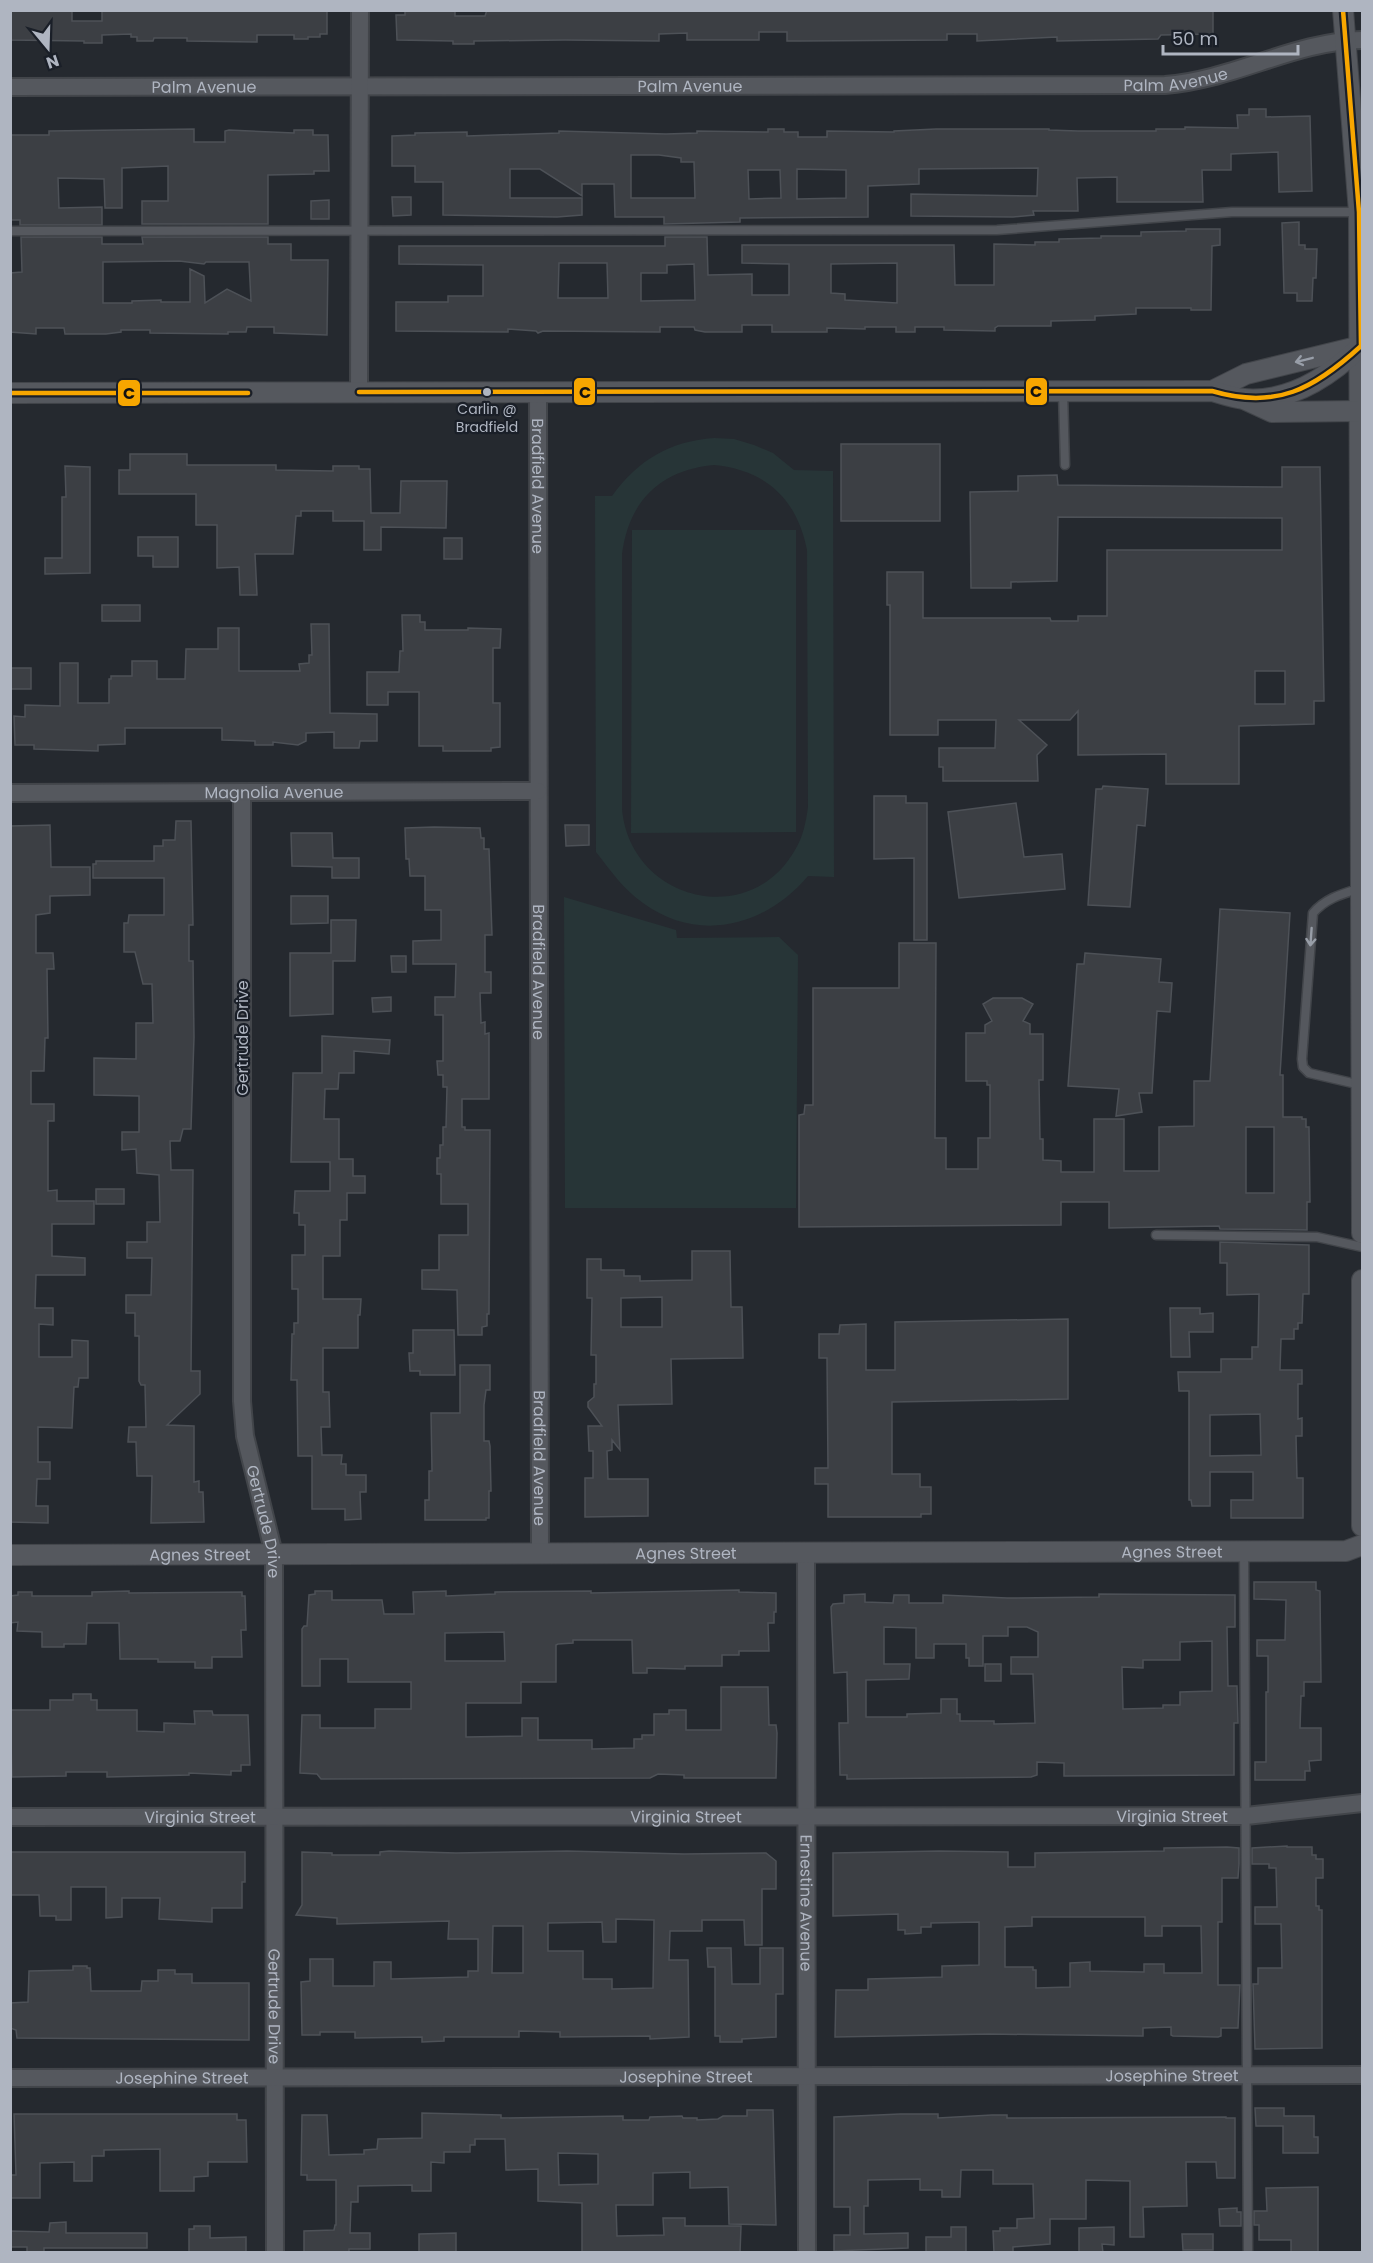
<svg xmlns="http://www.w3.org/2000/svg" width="1373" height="2263" font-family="Poppins,sans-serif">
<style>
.green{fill:#273537;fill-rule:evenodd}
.building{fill:#3c3f44;stroke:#4d5157;stroke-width:1.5;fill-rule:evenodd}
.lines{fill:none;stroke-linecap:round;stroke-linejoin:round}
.service-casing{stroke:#42454a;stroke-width:11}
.minor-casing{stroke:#42454a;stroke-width:20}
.tertiary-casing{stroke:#42454a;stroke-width:22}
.service{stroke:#55585e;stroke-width:8}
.minor{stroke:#55585e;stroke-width:16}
.tertiary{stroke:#55585e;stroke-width:20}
.bus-1-casing{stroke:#1a1f28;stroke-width:9}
.bus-1{stroke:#f7a600;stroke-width:4.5}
.oneway{stroke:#989ea8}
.bus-dot{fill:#afb5c1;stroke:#1a1f28;stroke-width:2}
.labels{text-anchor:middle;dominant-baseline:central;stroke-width:4.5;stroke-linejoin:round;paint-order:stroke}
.bus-label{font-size:14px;fill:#afb5c1;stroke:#1a1f28}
.street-label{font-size:16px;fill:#afb5c1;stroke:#1a1f28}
.line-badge{stroke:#1a1f28;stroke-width:2}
.pale-badge-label{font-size:16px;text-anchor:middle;font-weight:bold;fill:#111}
</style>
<rect width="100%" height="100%" fill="#25292f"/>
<path class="green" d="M714 438 734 439 754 445 773 453 794 470 833 471 834 877 808 876C766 926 699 944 643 903 624 890 610 870 596 852L595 496H612C638 460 670 441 714 438ZM714 465C766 470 797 499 807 550L808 807C806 822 803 837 795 850 749 931 630 900 622 809V554C629 501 660 470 714 465Z
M632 530H796V832L631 833Z
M564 897 676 930 677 938 779 937 798 955 796 1208H565Z"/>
<path class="building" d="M10 10H72V21H102V10H327V34H320V37H308V39H294V35H257V42L187 41V38H154L153 41H137V37H131V34L102 35V43H84V41L10 40Z
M405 10H455V16H485L487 10H1213V34L1161 35 1158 39 1057 41V37L977 41V34H947V40L800 41H787V32H759V40H687V33L659 34V41L565 40 474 41V44H453V41L397 40 396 15H405Z
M1249 109H1266V117L1310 116 1312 191 1279 192 1278 152 1231 154V170H1202L1203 202H1117V177L1077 178 1078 211H1033L1034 215 1013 217 911 216V194L1037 196 1038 168 919 169V184L868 186V217L740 218V222L664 224V217H615L614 184H582V196L540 169H510V198H582V215L557 217 443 215V182H415V166H392V136L415 135V133L467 132V136L559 133V131L666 134 697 133V131L768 132V129H784V132H798V137H827V131L894 132V131L936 129H1049V130L1078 131H1156V129H1185V127L1238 128 1237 115H1249ZM631 155H659L681 158V162H694L695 198H631ZM797 169 846 170V198L797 199ZM748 170H780L781 198 749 199Z
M194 129V142H225V131L229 130 294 133V130H313V135H328L329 171H314V174L268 175V224H142V201H168V166L122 168V208H105L104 179 58 178 59 208 102 207V225H20V220H10V135H49V131Z
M392 197H411V215L393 216Z
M329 200V219H311V201Z
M1299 222V245H1305V249H1317L1316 278H1313L1312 301H1297V293H1284L1282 223Z
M1186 229H1220V245L1212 246 1211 310H1191V308H1136V314L1095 316V320L1051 321V326H998L995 328V331L944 330V327H915V332H896V327H865V329L827 328V332H772V325H742V332H705L695 330 694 327H660V332L543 331 538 333 536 331 508 329V332L396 331V302H448V296H483V265L399 264V246H665V237H707L708 275 752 274V295H789V264L742 263V245H954L955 285H994V244L1035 245V242H1059V239L1101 238V236H1141V232L1186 231ZM607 263 608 298H558L559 263ZM897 263V303L845 300V294L831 293V264ZM694 264 695 300 641 301V273H667V265Z
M21 237H102V244H143L142 237H268V244H291V260H328L327 335 274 333V327H247L246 332H228V334L150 333V330H121V332L106 334H65L64 328H36V334L10 332V273L22 272ZM179 261 204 264 206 262H249L251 301 227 289 205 303 204 276 190 269V302H161V300L132 301V303H103V262Z
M841 444H940V521H841Z
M130 454H187V465H276V470L333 471V466H359V469H370L371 513H400L401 481H447L446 528 381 527V550H364V521H333V511H301V516H296L293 554H255L257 595H240L239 567 217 568V525H196V494H119V470H130Z
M65 466 90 467V573L45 574V558H62V497H66Z
M1282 467H1320L1324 701H1314V724L1239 726V784H1166V754L1078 755V711L1070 720H1019L1047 745 1037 755 1038 781H943V767H939V748H995L996 720H938V735H890V605H887V572H923V618H1050L1051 621H1078V616H1107V550H1282V518L1058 517 1057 581 1011 582V588H971L970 492 1018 491V476L1057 475 1058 485 1282 487ZM1255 671H1285V704H1255Z
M138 537H178V567H153V556H138Z
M444 538H462V559H444Z
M102 605H140V621H102Z
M402 615H420V622H425V630H468V628L501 629 500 648H493V703H500V747L491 748V751H443V746H419V692H388V705H367V672H399L400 651H403Z
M311 624H329L330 713 377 714V741H360L359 748H334V732L306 733V741L298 745 273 742V745H255V741L222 740V728H125V744L98 745V751L34 749V745H15L14 716 25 717V705L60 706V663H78V703H109V679H111V676H132V661H157V679H185L186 649H218V628H239V671H300L299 664 309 663V655H312Z
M10 668H31V689H10Z
M1103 786 1148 789 1145 826 1137 825 1130 907 1088 905 1096 789H1102Z
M874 796H906V803H927V940H914V858L874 859Z
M1016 803 1024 857 1062 854 1065 889 959 898 948 812Z
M176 821H191L193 925H189V961H193L194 1037 191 1129H183L180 1141H170L171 1170H193L191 1371H200V1394L167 1425 194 1426V1482L199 1481V1492H203L204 1522 151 1523 152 1476H137L136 1442H128L129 1427H146L145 1385H141L139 1381V1336H135V1313H126V1295H151L152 1258H127V1242H147V1222H160L159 1175 137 1173 136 1149 122 1150V1132H139V1096L94 1095V1058L136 1059V1023H153L152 984H143L135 952H124V923H128L129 915H164V878H93V864H96V861H154V846H163V840H175Z
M50 825 51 867H90V895L50 896V913L36 915V953H53L54 969H47L48 1038H45L44 1071H31V1104H54V1121H48V1191L57 1190V1201H94V1224H52V1256L85 1258V1275H36L35 1308H53V1325L39 1324V1357H72V1340L88 1341V1378H79L78 1387H74L72 1428 38 1427V1462H50V1479H37L36 1506H48V1523L10 1522V826Z
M565 825H589V845L566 846Z
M434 827 480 828 481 838H484V849H489L492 935H485V972H491V993H480L481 1023 485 1022V1034L489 1033V1099H462V1127H465V1130H490L489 1314H487V1326L482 1327V1335H458L457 1290 422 1289V1270H439V1235H468V1204H441V1174H437V1158H440V1145H443V1127H446L447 1087H443V1075H438L437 1061H443V1015H435V997H455L456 964H413V941L441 940V910H425V876H410L409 859H406L405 828Z
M291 833H332L333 858H359V878H332V867L292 866Z
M291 896H328V923L291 924Z
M1220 909 1290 913 1280 1075H1283V1117H1302V1119H1306V1127H1309L1310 1202H1307V1230L1220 1229 1219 1226 1109 1228V1202H1061V1225L799 1227V1115L804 1114 805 1105H813V988H899V943H936L935 1138H946V1169H978V1138H990V1085H987V1081H966V1033H985V1025L992 1021 983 1004 993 998H1022L1033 1004 1023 1021 1030 1024V1034H1043V1080H1039L1040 1139H1043V1160L1061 1161V1172H1094V1119H1124V1171H1159V1127L1194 1126V1081H1210ZM1246 1127H1274V1193H1246Z
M331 920H356L355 961H333V1014L290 1016V953H331Z
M1085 953 1161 959 1159 982 1172 983 1170 1012 1157 1011 1152 1093H1139L1142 1112 1116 1116 1119 1089 1068 1086 1077 964H1084Z
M391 956H406V972H392Z
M391 997V1011L373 1012 372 998Z
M322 1036 390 1040 389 1054 354 1051V1073H339L338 1089H325L324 1119H339V1159H353V1176H365V1193H347V1220H340V1256H323V1299H361L360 1315H358V1348H323V1392H329L330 1427H321L322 1455H342L341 1464H346V1475H366V1492H360L361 1519 345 1520V1509H312V1456H298L297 1380H291L292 1334H294V1323H298V1289H292V1255H305V1225H299V1213H294L295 1191H330V1162H291L293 1073H322Z
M96 1189H124V1204H96Z
M1220 1242 1309 1245V1294H1303L1302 1323H1298V1329H1294V1339H1281L1280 1370H1302V1384H1298V1419L1302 1418V1436H1296L1297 1478H1303V1518H1231V1500H1253V1472H1210V1506H1192L1191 1500H1189V1391H1179L1178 1372H1221V1359H1252V1347H1258L1259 1294 1227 1295V1263H1220ZM1260 1414 1261 1455 1210 1456V1415Z
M692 1251H730L731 1307H742L743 1358 671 1359 672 1404 618 1405 620 1450 612 1440V1450L607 1451 608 1479H648V1516L585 1517V1478H593V1451H589L588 1426H602L588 1407V1402L594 1397V1384H596V1355H591L592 1298H587V1259H601V1270H624V1276H640V1281L692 1280ZM662 1297V1327H621V1298Z
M1170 1308H1200V1314L1213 1313V1332H1189L1190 1357H1171Z
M1068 1319V1399L892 1402V1474H920V1487H931V1514H921V1517H828V1484H815V1468H828L827 1358H819V1334H839L840 1325 866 1324V1370H895V1322Z
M413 1330H454L455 1375H420V1371H410L409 1353H413Z
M460 1365H490V1390H486L484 1405V1441H489L490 1446 491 1491H489V1518H486V1520H425V1500H429V1471H432L431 1413H460Z
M1254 1582H1316V1590L1320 1591 1321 1682H1304V1696H1301L1300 1728H1321V1760L1309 1761 1310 1771H1305V1780H1255V1762H1266V1692H1268V1656H1257V1640H1285L1286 1600 1254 1599Z
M739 1590V1592L776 1593V1612H774V1623H768L769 1651H739V1655H722V1666H685V1669L647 1668V1673H633L632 1640H573V1643L558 1644 556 1645V1682H521V1703H466V1737L522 1736V1718H538V1740H592V1749L634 1748V1739H642V1735H654V1714H669V1710H686V1730H721V1687H768L769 1725H776L777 1733 776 1778H684V1775L658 1774 650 1778 321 1779 317 1774 300 1773 302 1715H320V1728H375V1709H411V1682H348V1659H320V1686H302V1629L304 1626H307L309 1595 315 1594V1591H332V1600H382L384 1614H414L413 1592 446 1591V1596L495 1594V1592L591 1591V1593ZM504 1632 505 1661H445V1633Z
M129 1591V1593L242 1592V1596H245L246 1630H241L242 1657H212V1668H195V1662H158V1659H120L119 1623H87L86 1644H64V1647H42V1632L17 1631 18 1622 10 1623V1596L18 1595V1592H32V1596H92V1592Z
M865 1594V1602L893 1603 894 1595H909V1603H943V1595L1007 1598 1099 1597V1594L1235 1595V1627H1227L1228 1686H1237L1238 1723H1234V1775L1064 1776V1763L1037 1762V1775L1031 1777 847 1779V1775H840L839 1723H848L847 1672 834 1673 831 1607 833 1604 844 1603V1595ZM884 1627 916 1628V1658H934V1644H966V1658H969V1666H983V1636H1008V1627H1027L1038 1632V1657H1011V1674H1033L1035 1723 994 1724V1721H960V1714H957V1699H941V1713L907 1714V1717H866V1680L909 1679 910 1664H884ZM1212 1641V1691L1180 1692V1705H1163V1708L1123 1709 1122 1667 1143 1668V1660H1180V1642Z
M985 1664H1001V1681H985Z
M73 1694H91V1700H97V1710H137V1731L164 1732V1723L195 1724 194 1711H212L213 1715H248L250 1765H241V1771H231V1775L189 1773V1775L107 1777V1772H66V1776L12 1777 10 1710H50V1700H73Z
M1287 1846V1847H1312V1855H1316V1859H1323V1878H1316V1906H1319V1910H1322V2048L1255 2049 1253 1984H1258V1968H1282L1281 1924H1255V1907H1277L1276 1868H1269V1864H1252V1848Z
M1227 1847 1239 1848V1864L1238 1878H1222V1922H1218V1985H1240L1238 2028H1221V2036L1218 2037 1173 2036 1171 2035V2027L1143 2028V2036L989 2034 835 2037 836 1990H868V1979L942 1977V1966L979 1965V1922L931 1923V1927H921V1933L905 1934V1930H898V1914L833 1916V1853L939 1851 1008 1852V1867H1035V1853L1164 1851V1848ZM1032 1917H1145V1936H1162V1926H1201L1202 1973H1164V1964H1144V1972L1090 1971V1962L1070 1963V1987L1036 1988V1970H1033V1967H1005V1927L1032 1926Z
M389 1851 456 1853 567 1851 684 1854 766 1853 776 1861V1889H762V1945H745L744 1920H702V1931H670L669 1960H688L689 2037 650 2039V2036L560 2037V2032L519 2031V2037H444V2041L422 2042V2037L355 2038V2032H320V2035H302L301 1982 310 1981V1959H333V1986H374V1962H391V1979L468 1977V1971H478V1939H448L449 1921 337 1924V1918L296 1915 302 1905V1852L332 1853V1855H380V1852ZM616 1919 654 1920 653 1988 612 1989V1979H583V1951H548V1923L602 1922 603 1942H616ZM493 1926H523V1973H492Z
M10 1852H245V1882H242V1908H212V1922L159 1919 160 1898H122V1917L106 1918V1887H71V1920H56V1916H40L39 1895H10Z
M707 1948H731L732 1984H760V1948H783V1994H776V2037L742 2039V2042H720V2036H715V1967H708Z
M73 1966H87V1968H90L91 1991H141L142 1981H158V1970H175V1974H192V1983H249V2040L17 2038 16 2030 10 2028V2003L28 2002 29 1971 73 1970Z
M1255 2108H1284V2116H1314V2137H1318V2153H1283V2126H1256Z
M747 2110H773L776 2225 729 2224 728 2187 690 2188V2172L653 2173V2205H616L617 2236 664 2235 663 2218H685V2226H741L740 2253H582V2203L538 2201V2169L506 2170 505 2139H475V2145H470V2152H444V2163L431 2162V2191H412V2185L358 2186V2202H351L350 2233H370V2249H349V2253H304V2231L334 2230 335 2225H336V2180H307V2175H301L302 2115H327L329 2155 364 2154V2150L377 2149 378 2139 422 2138V2113L501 2115V2118L623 2116V2120H649L650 2117 682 2116 683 2118H697V2120L718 2119 723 2116H747ZM558 2153 598 2154V2184L559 2185Z
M14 2114H237V2120H246L247 2162H208V2176L194 2177V2191H160V2149L104 2150V2156H92V2181H74V2162L40 2163V2198H10V2175H16Z
M900 2114H938V2118L992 2115H1007V2118L1226 2117V2118H1235V2178H1217L1216 2162H1186L1187 2206 1143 2207 1144 2237H1130V2181L1086 2180V2219H1050V2244L1013 2247V2253H994L993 2231H1000V2228H1017V2219L1034 2218 1033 2184H993V2170H961L960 2197H942V2190H920V2179L868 2180V2206H864V2234L908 2233V2248L834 2251V2235H850V2207H834V2117Z
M1318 2187V2252H1291V2240H1259V2225H1254V2211H1267L1266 2188Z
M1237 2208V2212H1241V2226H1220L1219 2209Z
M66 2222V2233H147V2248H44V2253H27V2247H10V2231L49 2232 50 2223Z
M194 2226H210V2238L246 2237V2253H189V2229H194Z
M951 2227H966V2253H926V2237H951Z
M1114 2227V2245L1102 2244 1103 2253H1079V2228Z
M456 2233V2253H419V2234Z
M1182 2234H1213V2250H1183Z"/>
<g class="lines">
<g class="service-casing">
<path id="service" d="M10 231 997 230 1232 212H1359
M1063 392 1065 465
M1361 888C1342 894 1326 898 1313 913L1302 1059 1303 1067 1309 1073 1361 1085
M1156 1235 1317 1237 1362 1247
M1244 1551 1248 2252"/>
</g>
<g class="minor-casing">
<g id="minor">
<path id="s1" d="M10 87 1165 85C1233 80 1295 41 1362 40"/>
<path d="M359 392 360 10"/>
<path id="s2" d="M538 392 540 1553"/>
<path id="s3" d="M242 792V1401L245 1436 274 1554 275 2252"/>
<path id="s4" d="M10 793 538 791"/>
<path id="s5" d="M806 1553 807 2252"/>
<path id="s6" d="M10 1817 1246 1816 1362 1803"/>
<path id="s7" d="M10 2078 1362 2075"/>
</g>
</g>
<g class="tertiary-casing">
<g id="tertiary">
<path d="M1343 10 1359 212 1362 1233"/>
<path d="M1212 391 1246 374 1361 346"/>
<path d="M10 393 1212 391C1222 394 1234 398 1244 399 1290 403 1329 377 1361 346"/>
<path d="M1246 400 1272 412 1361 411"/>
<path d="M1362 1280V1526"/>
<path id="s8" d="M10 1555 1346 1551 1362 1545"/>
</g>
</g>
<use href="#service" class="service"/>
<use href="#minor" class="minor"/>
<use href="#tertiary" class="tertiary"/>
<g class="bus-1-casing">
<path id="bus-1" d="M359 392 1212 391C1276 410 1314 389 1361 346L1359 212 1343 10
M10 393H248"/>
</g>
<use href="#bus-1" class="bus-1"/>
</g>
<defs><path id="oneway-shaft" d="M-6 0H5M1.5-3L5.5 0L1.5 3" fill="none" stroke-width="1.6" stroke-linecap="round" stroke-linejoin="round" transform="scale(1.5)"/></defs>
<g class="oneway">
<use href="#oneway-shaft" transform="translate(1304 360) rotate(166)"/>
<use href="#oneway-shaft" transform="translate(1311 937) rotate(94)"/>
</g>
<circle class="bus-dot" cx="487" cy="392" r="5"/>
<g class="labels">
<g class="bus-label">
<text x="487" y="409">Carlin @<tspan x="487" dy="18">Bradfield</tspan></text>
</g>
<g class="street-label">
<text stroke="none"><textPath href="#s1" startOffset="1166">Palm Avenue</textPath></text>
<text stroke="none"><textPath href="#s1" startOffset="680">Palm Avenue</textPath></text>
<text stroke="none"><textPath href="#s1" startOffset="194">Palm Avenue</textPath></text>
<text stroke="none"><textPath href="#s2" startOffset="94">Bradfield Avenue</textPath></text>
<text stroke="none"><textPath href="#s4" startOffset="264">Magnolia Avenue</textPath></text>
<text stroke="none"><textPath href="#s2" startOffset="580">Bradfield Avenue</textPath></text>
<text transform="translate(242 1038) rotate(-90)">Gertrude Drive</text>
<text stroke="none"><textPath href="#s2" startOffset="1066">Bradfield Avenue</textPath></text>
<text stroke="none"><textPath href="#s3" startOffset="732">Gertrude Drive</textPath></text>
<text stroke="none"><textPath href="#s8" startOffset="1162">Agnes Street</textPath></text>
<text stroke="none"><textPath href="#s8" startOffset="676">Agnes Street</textPath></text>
<text stroke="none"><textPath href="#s8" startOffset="190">Agnes Street</textPath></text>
<text stroke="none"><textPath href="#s6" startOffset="676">Virginia Street</textPath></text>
<text stroke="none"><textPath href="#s6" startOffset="1162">Virginia Street</textPath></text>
<text stroke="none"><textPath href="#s6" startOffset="190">Virginia Street</textPath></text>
<text stroke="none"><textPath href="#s5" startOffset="350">Ernestine Avenue</textPath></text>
<text stroke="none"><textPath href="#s3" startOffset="1218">Gertrude Drive</textPath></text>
<text stroke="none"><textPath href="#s7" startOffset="676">Josephine Street</textPath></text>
<text stroke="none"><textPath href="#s7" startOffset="1162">Josephine Street</textPath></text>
<text stroke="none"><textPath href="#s7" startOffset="172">Josephine Street</textPath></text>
</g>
</g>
<g class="line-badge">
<rect x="1025" y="377" width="23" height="29" rx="6" fill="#f7a600"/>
<rect x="573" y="377" width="23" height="29" rx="6" fill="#f7a600"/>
<rect x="117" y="379" width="24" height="28" rx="6" fill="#f7a600"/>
</g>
<g class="pale-badge-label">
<text x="1036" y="397">C</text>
<text x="585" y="398">C</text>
<text x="129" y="399">C</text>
</g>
<rect width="1373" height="2263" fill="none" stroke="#afb5c1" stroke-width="24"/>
<g transform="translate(48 48) rotate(161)" stroke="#1a1f28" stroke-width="4.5" paint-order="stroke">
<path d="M0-4.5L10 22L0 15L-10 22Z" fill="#afb5c1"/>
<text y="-9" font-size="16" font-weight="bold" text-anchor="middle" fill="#afb5c1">N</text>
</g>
<path d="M1163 45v9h135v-9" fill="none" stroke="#afb5c1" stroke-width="3"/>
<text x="1172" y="45" font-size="18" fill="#afb5c1" stroke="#1a1f28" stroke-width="4.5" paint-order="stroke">50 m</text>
</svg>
